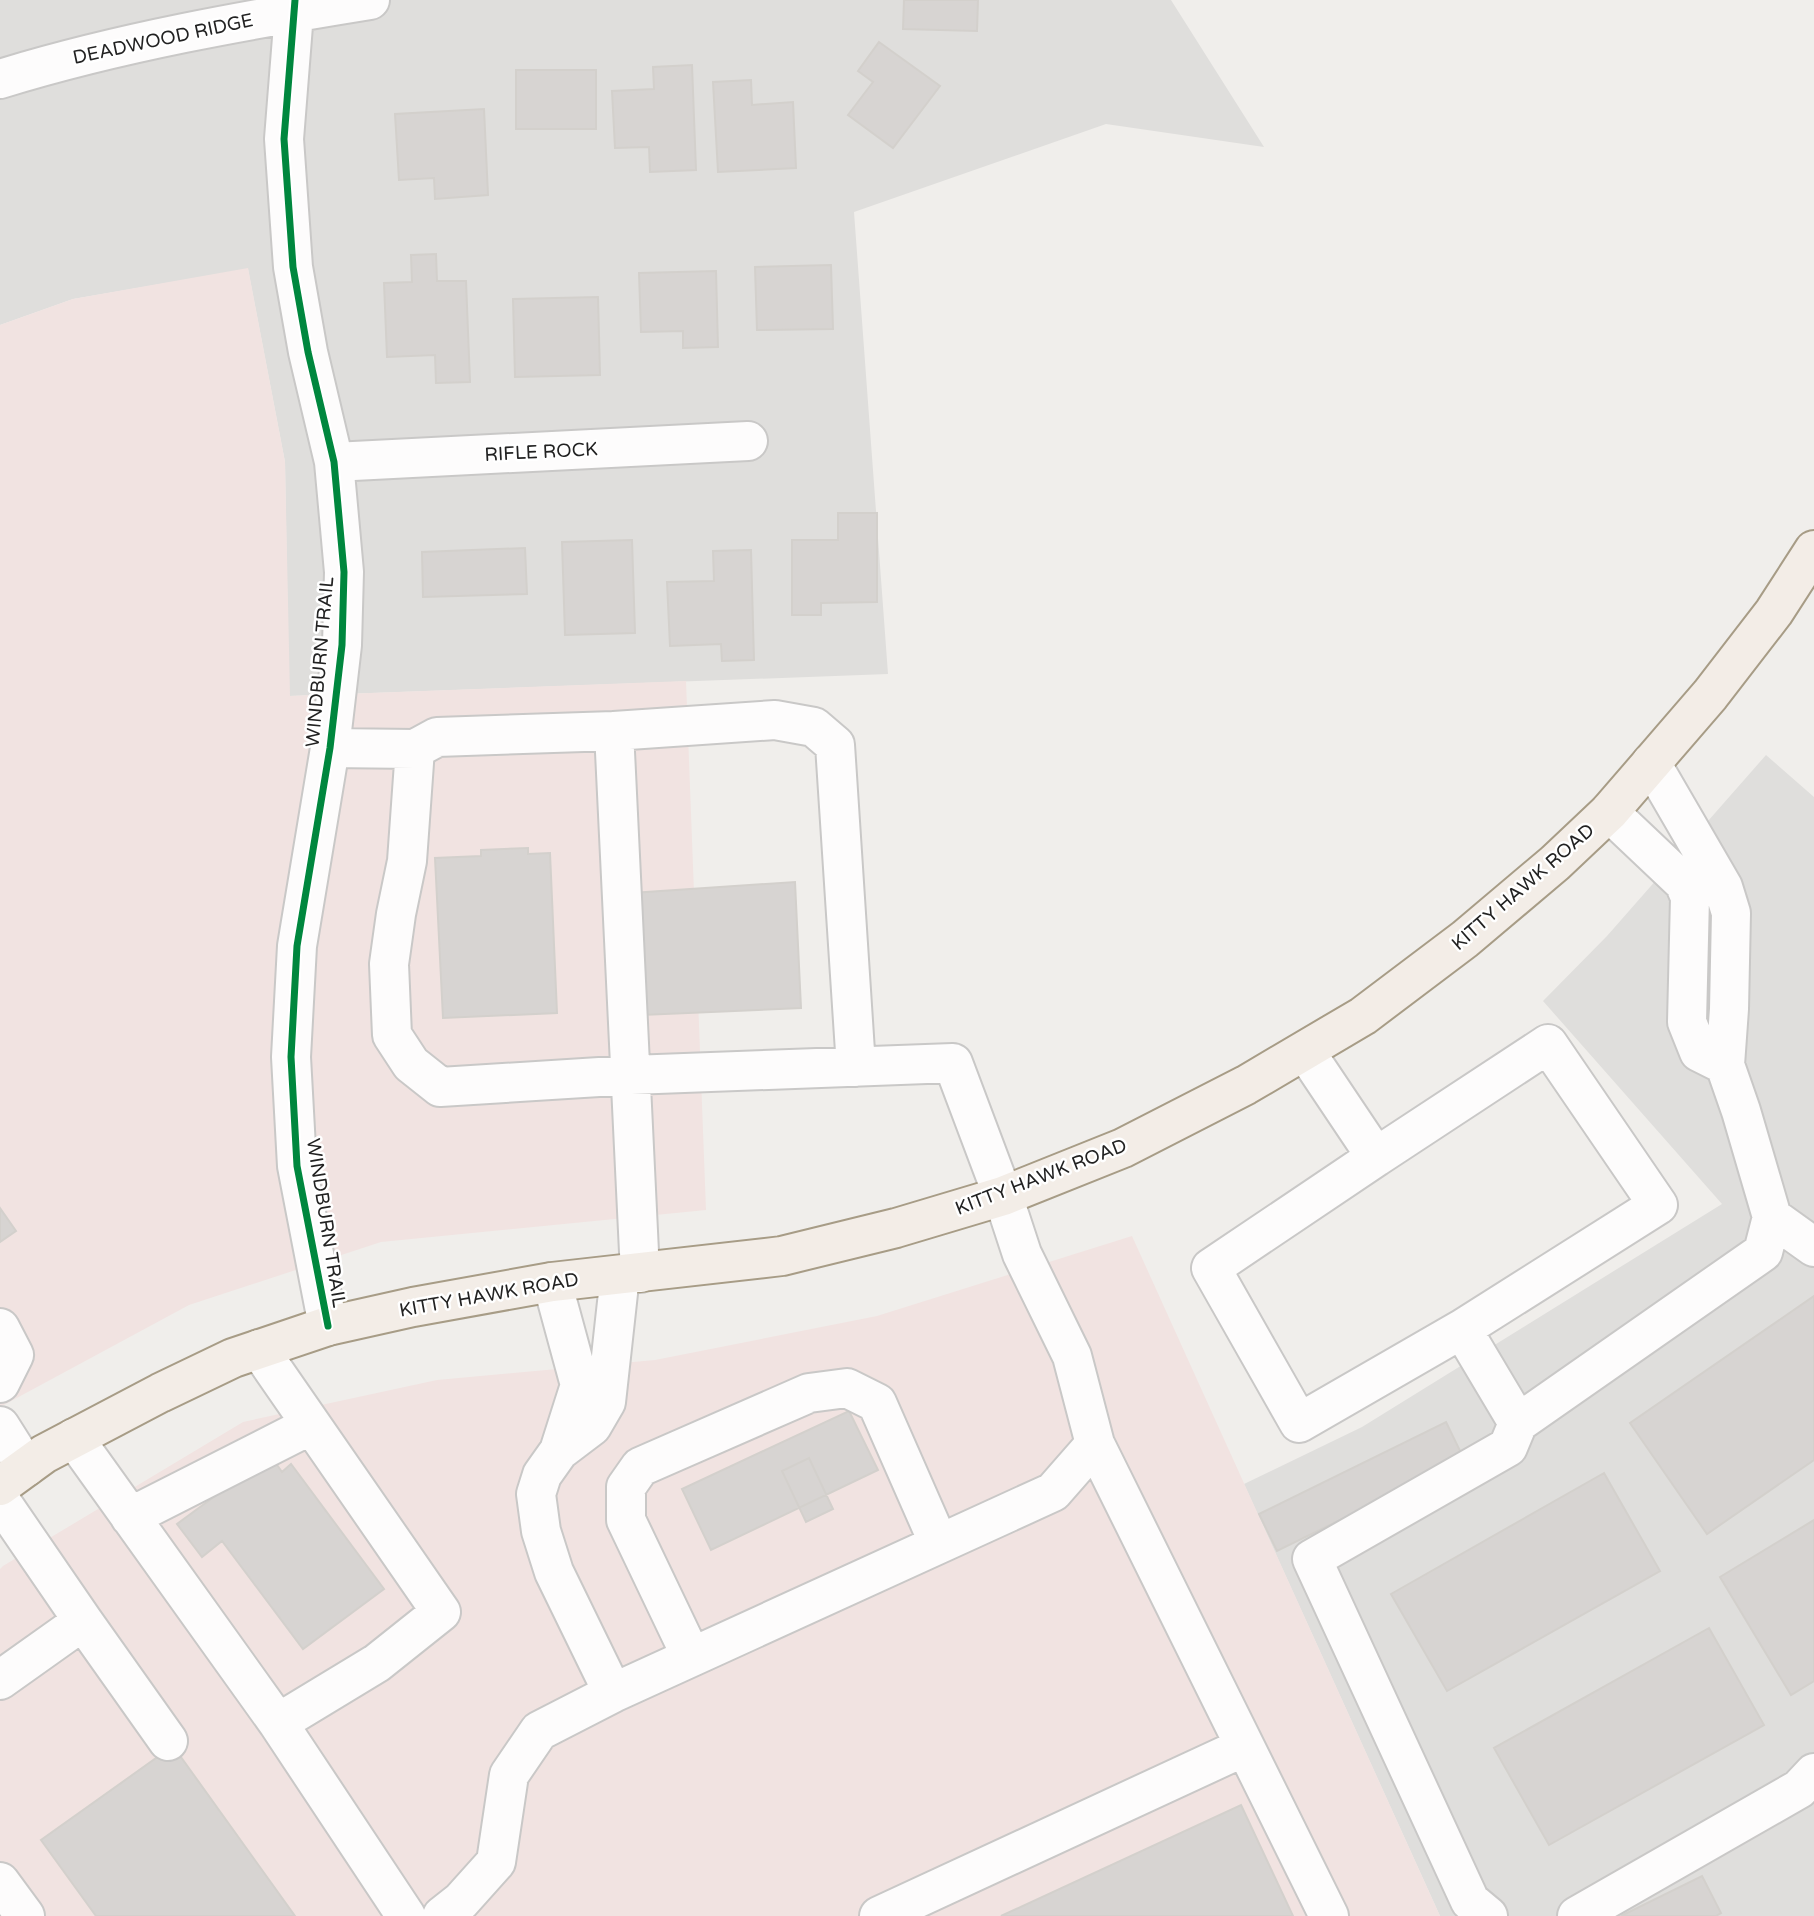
<svg xmlns="http://www.w3.org/2000/svg" width="1814" height="1916" font-family="'Varela Round',sans-serif">
<style>
.residential{fill:#dfdedc}
.commercial{fill:#f1e3e1}
.building{fill:#d7d4d2;stroke:#d3d0cc;stroke-width:2}
.lines{fill:none;stroke-linecap:round;stroke-linejoin:round}
.minor-casing{stroke:#c9c8c7;stroke-width:42}
.major-casing{stroke:#a79c86;stroke-width:42}
.minor{stroke:#fdfcfc;stroke-width:38}
.major{stroke:#f3ede7;stroke-width:38}
.cycleway-casing{stroke:#fff;stroke-width:11}
.cycleway{stroke:#00873e;stroke-width:7}
.labels{text-anchor:middle;dominant-baseline:central;stroke-width:5;stroke-linejoin:round;paint-order:stroke}
.street-label{font-size:19px;fill:#222;stroke:#fff}
</style>
<rect width="100%" height="100%" fill="#f0eeeb"/>
<path class="residential" d="M0 0H1171L1264 147 1106 124 854 212 888 674 289 696 285 462 248 269 73 299 0 325Z
M1766 755 1814 797V1916H1440L1244 1484 1362 1427 1722 1204 1543 1001 1607 936Z"/>
<path class="commercial" d="M248 268 285 462 290 696 686 681 706 1210 381 1242 189 1305 0 1407V325L73 299Z
M1132 1236 1440 1916H0V1569L3 1566 243 1422 437 1380 655 1360 877 1316Z"/>
<path class="building" d="M904 0H978L977 31 903 29Z
M879 42 940 86 893 148 848 115 873 82 858 71Z
M692 65 696 170 650 172 649 147 615 148 612 91 654 89 653 67Z
M516 70H596V129H516Z
M751 80 752 105 793 102 796 168 718 172 713 82Z
M484 109 488 195 435 199 434 178 399 180 395 114Z
M436 254 437 281H466L470 382 436 383 435 355 387 357 384 283 412 282 411 255Z
M831 265 833 329 757 330 755 267Z
M716 271 718 347 683 348V331L641 332 639 273Z
M598 297 600 375 515 377 513 299Z
M838 513H877V602L821 603V615H792V540H838Z
M632 540 635 633 565 635 562 542Z
M525 548 527 594 423 597 422 552Z
M751 550 754 660 722 661 721 644 670 646 667 582 714 581 713 551Z
M528 848V854L550 853 557 1013 443 1018 435 858 481 856V850Z
M795 882 801 1008 642 1015 632 893Z
M0 1208 16 1231 0 1242Z
M1814 1296V1460L1707 1534 1630 1423Z
M849 1411 878 1470 711 1550 682 1489Z
M1446 1422 1464 1459 1277 1551 1259 1514Z
M809 1458 833 1509 806 1522 782 1471Z
M275 1462 282 1472 291 1464 384 1589 303 1649 222 1541 202 1557 177 1524 256 1466 261 1472Z
M1604 1473 1660 1571 1447 1691 1391 1594Z
M1814 1520V1681L1791 1695 1720 1577Z
M1709 1628 1764 1725 1549 1845 1494 1748Z
M173 1746 295 1916H96L41 1840Z
M1241 1805 1293 1916H1001Z
M1702 1876 1721 1913 1716 1916H1621Z"/>
<g class="lines">
<g class="minor-casing">
<path id="minor" d="M295 0 284 139 293 267 308 352 334 462 344 572 342 645 330 748 297 946 291 1057 297 1166 328 1326
M0 79C120 42 246 20 370 0
M334 462 748 441
M614 731 775 720 814 727 835 745 856 1067
M330 748 415 749 437 737 614 731 640 1273
M415 749 407 861 396 914 389 964 392 1035 411 1064 440 1087 631 1075 953 1063 1003 1196 1022 1254 1072 1356 1095 1444 1053 1492 613 1693
M1651 763 1723 887 1731 913 1729 1009 1725 1065 1741 1111 1772 1217 1814 1247
M1609 812 1684 883 1690 897 1687 1022 1699 1052 1725 1065
M1305 1051 1376 1157 1211 1268 1299 1423 1462 1329
M1376 1157 1548 1044 1658 1205 1462 1329 1518 1423 1763 1252 1772 1217
M552 1282 580 1385 559 1451 592 1426 606 1402 620 1275
M0 1328 14 1355 0 1383
M0 1426 26 1467
M74 1438 278 1723 377 1663 441 1612 259 1349
M1095 1444 1329 1916
M0 1500 83 1621 0 1680
M130 1517 311 1425
M83 1621 168 1741
M691 1656 626 1520V1487L640 1467 809 1393 847 1388 877 1403 939 1544
M278 1723 406 1916
M0 1882 25 1916
M442 1916 461 1901 496 1862 509 1775 539 1731 613 1693 554 1572 541 1531 536 1494 542 1475 559 1451
M879 1916 1244 1747
M1488 1916 1470 1901 1312 1559 1508 1447 1518 1423
M1577 1916 1799 1789 1814 1773"/>
</g>
<g class="major-casing">
<path id="major" d="M0 1486 44 1454 160 1393 233 1358 328 1326 413 1307 552 1282 782 1256 896 1228 1003 1196 1123 1148 1246 1085 1363 1016 1465 939 1555 863 1609 812 1710 695 1774 612 1814 550"/>
</g>
<use href="#minor" class="minor"/>
<use href="#major" class="major"/>
<g class="cycleway-casing">
<path id="cycleway" d="M295 0 284 139 293 267 308 352 334 462 344 572 342 645 330 748 297 946 291 1057 297 1166 328 1326"/>
</g>
<use href="#cycleway" class="cycleway"/>
</g>
<g class="labels">
<g class="street-label">
<text transform="translate(163 39) rotate(-12)">DEADWOOD RIDGE</text>
<text transform="translate(541 452) rotate(-3)">RIFLE ROCK</text>
<text transform="translate(320 662) rotate(-85)">WINDBURN TRAIL</text>
<text transform="translate(1523 887) rotate(-41)">KITTY HAWK ROAD</text>
<text transform="translate(1041 1177) rotate(-21)">KITTY HAWK ROAD</text>
<text transform="translate(326 1223) rotate(81)">WINDBURN TRAIL</text>
<text transform="translate(489 1295) rotate(-10)">KITTY HAWK ROAD</text>
</g>
</g>
</svg>
